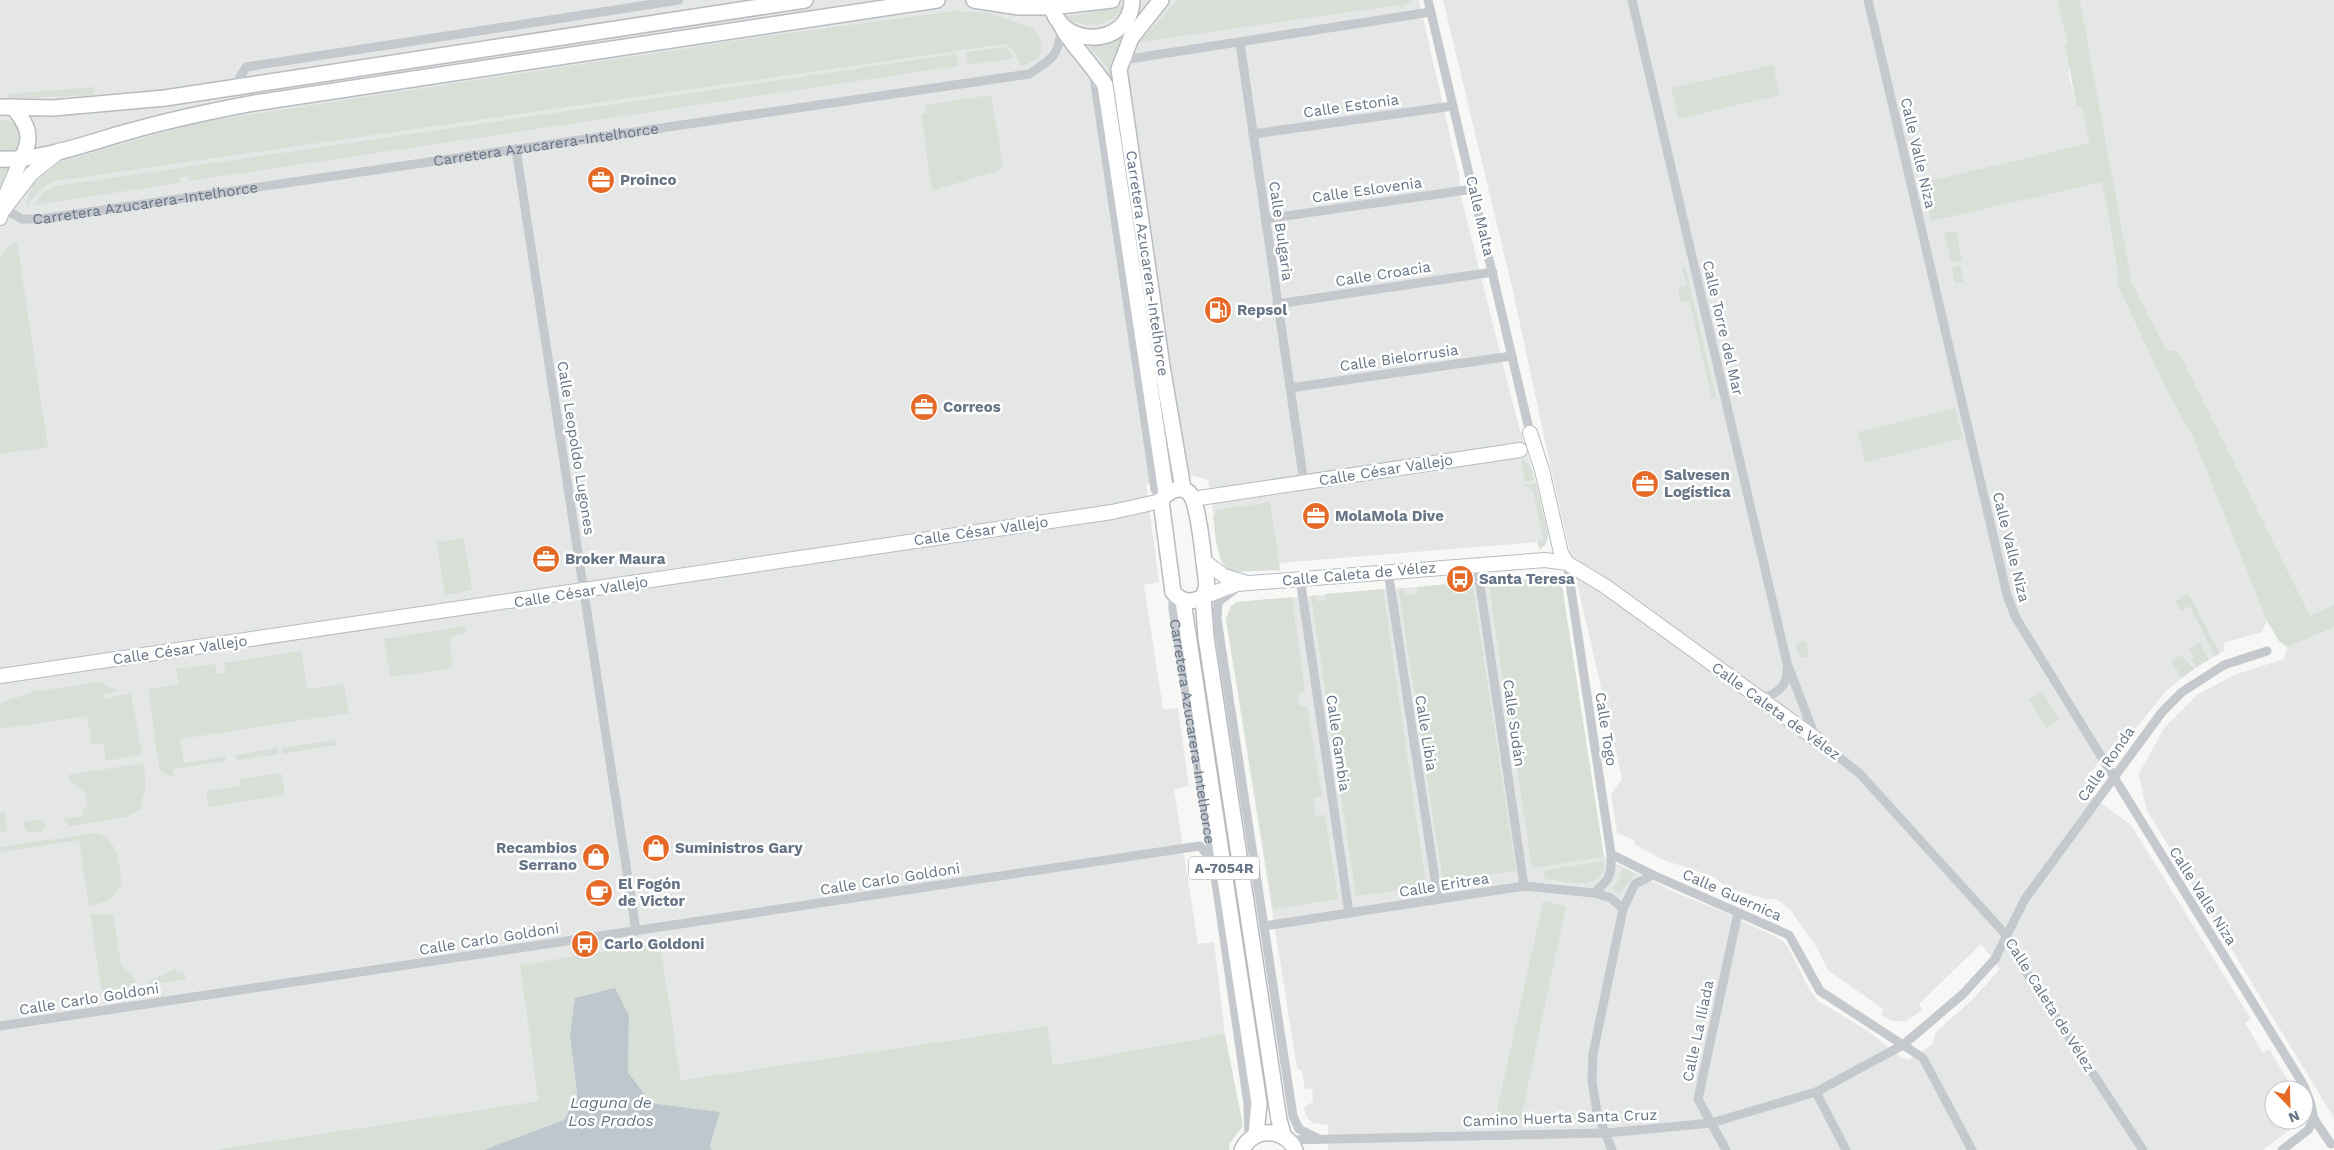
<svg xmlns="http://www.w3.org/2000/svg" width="2334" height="1150" font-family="'Work Sans',sans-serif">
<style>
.built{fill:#e5e7e6}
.green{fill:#d8dfd6}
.water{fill:#bec7cd}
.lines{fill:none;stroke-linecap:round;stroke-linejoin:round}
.secondary-casing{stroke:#b7bbc1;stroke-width:16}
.primary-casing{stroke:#b8bbc0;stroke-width:18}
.street{stroke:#c5c8cc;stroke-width:9}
.secondary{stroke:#fff;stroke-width:14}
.primary{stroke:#fff;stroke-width:15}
.labels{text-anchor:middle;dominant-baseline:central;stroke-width:5;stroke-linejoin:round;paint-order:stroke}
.shield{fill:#fff;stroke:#949eaa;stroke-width:1}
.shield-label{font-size:14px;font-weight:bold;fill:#667486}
.street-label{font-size:15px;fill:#667486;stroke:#fff}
.poi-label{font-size:15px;font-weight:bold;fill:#667486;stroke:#fff;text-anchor:start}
.water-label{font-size:16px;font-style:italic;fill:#637682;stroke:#fff}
</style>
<rect width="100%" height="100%" fill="#f7f8f5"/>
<path class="built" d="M0 0H1419L1459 175 1463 204 1516 416 1536 483 1548 540 1540 549 1537 542 1279 563 1280 570 1227 569 1221 561 1208 480 1194 476 1146 484 1159 582 1144 585 1145 592 1163 709 1178 708 1189 786 1174 789 1198 944 1214 942 1225 1034 1053 1065 1046 1026 681 1080 660 942 520 965 538 1101 213 1150H0Z
M1443 0H2057L2067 43 2064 44 2069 64V76L2077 107 2081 106 2102 181 2116 260 2118 286 2168 393 2193 437 2267 621 2262 632 2223 643 2225 650 2194 669 2167 690 2132 733 2118 740 2088 775 2086 792 2131 825 2251 1019 2245 1023 2263 1053 2269 1049 2294 1090H2274V1120H2297L2292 1128 2263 1150H1328V1125L1312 1123 1306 1116 1304 1107 1313 1102 1312 1088 1305 1089 1302 1071 1297 1068 1226 619 1231 606 1237 602 1472 582 1550 578 1561 580 1604 857 1674 892 1721 911 1780 939 1787 945 1809 989 1818 1001 1868 1031 1902 1058 1908 1060 1932 1045 1936 1032 1971 1001 2000 969 1981 944 1919 1004 1923 1010 1906 1021H1892L1881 1015 1884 1010 1828 970 1817 948 1790 909 1776 899H1766L1728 888 1712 876 1661 859 1634 844V840L1617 833 1611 794 1622 779 1551 469 1512 287Z
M2080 0H2334V1118L2146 809 2139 774 2164 728 2197 695 2234 675 2284 659 2287 647 2310 617 2179 352 2166 349 2132 283Z"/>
<path class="green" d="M1177 0H1412L1400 8 1398 5 1140 42Z
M2057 0H2080L2132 283 2166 349 2179 352 2310 616 2334 605V627L2287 647 2279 641 2267 621 2193 437 2168 393 2118 286 2116 260 2102 182 1931 221 1922 183 2090 143 2081 106 2077 107C2072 86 2070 65 2064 44L2067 43Z
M1125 6C1108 30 1084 28 1059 16L1077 15Z
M955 11 989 13 1033 28 1042 42 1040 57 1027 64 1020 66C1017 55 1015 49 1004 44L55 181C42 187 34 194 28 207L26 203 33 184 60 162 195 123 774 35Z
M1124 37 1113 77H1110C1106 64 1099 56 1089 47L1112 42Z
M1003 47 1009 50 1014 58 968 65 966 52Z
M956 54 958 66 189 181 188 176 179 178 180 183 33 205 46 190 56 186Z
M1773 65 1780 95 1678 119 1671 88Z
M95 87 94 95 7 99 9 94Z
M991 95 1003 164 1000 170 932 191 921 114 926 113 925 105Z
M0 120C16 120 19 127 23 141L17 150 0 151Z
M0 168H10L0 193Z
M1956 231 1962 260 1951 262 1944 233Z
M17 242 48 447 0 454V258L9 246Z
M1685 266 1716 398 1712 399 1689 300 1681 302 1678 287 1687 285 1682 267Z
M1960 266 1964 281 1955 283 1952 268Z
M1955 408 1963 438 1865 462 1858 432Z
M1521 458 1530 465 1535 480 1525 481Z
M1536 483 1548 534 1546 544 1540 549 1537 542 1544 540 1533 491 1524 485Z
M1270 502 1280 570 1232 572C1215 563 1216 533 1213 517L1217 510Z
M464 538 472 590 445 595 437 542Z
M1550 578 1561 580 1604 857 1532 868 1489 587 1506 586V580Z
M1472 582 1516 871 1443 882 1399 592 1400 588H1404L1405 595 1417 594V587Z
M1383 589 1426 885 1424 888 1356 896 1311 596 1316 595 1317 601 1325 600V594Z
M2188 593 2219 652 2220 654 2215 656 2190 606 2181 611 2175 601Z
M1292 597 1305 692 1297 693 1299 706H1307L1322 796 1313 798 1315 816 1325 815 1338 899 1273 909 1226 619 1231 606 1237 602Z
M465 626 466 633 449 637 453 668 390 677 384 639Z
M1806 641 1809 656 1800 658 1795 644Z
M2200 643 2209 660 2196 667 2191 659 2194 657 2189 649Z
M301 651 307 689 344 684 349 713 180 739 184 763 225 756 226 761 173 769 174 777 163 773 159 767 148 689 179 684 176 669 215 664 217 674 226 673 224 663Z
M2181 655 2194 669 2182 677 2171 661Z
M101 682 117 691 103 695 104 699 131 693 142 755 106 761 103 743 92 745 87 716 0 729V704L3 702 36 691Z
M2042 692 2059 720 2047 728 2029 699Z
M335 740 336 745 283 754 282 748Z
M278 748 279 754 237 760 236 755Z
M143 763C146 778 147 789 141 803L143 808 126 817 70 826 63 819 84 816 83 808H87L85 793 69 781 68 775Z
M281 773 285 795 209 807 206 791 240 786V779Z
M5 812 7 831 0 833V813Z
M43 819 46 827 42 831 27 833 23 822Z
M96 833C120 840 118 864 122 885L109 900 89 906 79 840 0 852V847Z
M1604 861C1606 894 1566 881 1546 879L1544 875 1545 870Z
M1622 868 1635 874 1620 893 1612 889 1618 881Z
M1543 901 1566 906 1522 1113V1116H1537V1120H1495Z
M90 914 113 915 121 964 132 975 137 986 102 992Z
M660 942 681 1080 1047 1026 1053 1065 1225 1034 1243 1126 1230 1143 1229 1150H712L710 1146 720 1112 651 1103 628 1072 629 1016 570 1036 577 1094 564 1120 483 1150H213L538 1101 520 965Z
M176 968V973L184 972 186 979 148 985V982Z"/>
<path class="water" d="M615 988 629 1016 628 1072 651 1103 720 1112 710 1146 712 1150H483L564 1120 577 1094 570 1036 575 998Z"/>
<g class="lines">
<g class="secondary-casing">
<path id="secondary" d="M4 209 31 174 61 150
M0 218 7 192 22 157
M1530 433 1542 470 1561 553 1567 563
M1193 499 1520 450
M1203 560 1224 576 1244 582
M1203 597 1237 584 1545 560 1567 563 1605 586 1816 739
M0 676 1112 512 1161 501"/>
</g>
<g class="primary-casing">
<g id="primary">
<path d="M974 0 1019 7H1051L1112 0"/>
<path d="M1051 0C1054 49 1131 50 1132 0"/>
<path id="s3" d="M1161 0 1131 38 1119 69 1162 366 1183 489"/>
<path d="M1062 27C1074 48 1092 64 1105 85L1166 493"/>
<path d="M0 107 53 108 165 98 805 0"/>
<path d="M13 107C27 124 34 137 22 157"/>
<path d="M0 159C40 161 88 143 127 132 169 120 211 111 254 103L937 0"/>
<path d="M1203 597C1191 603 1182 603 1173 592L1161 501C1167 491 1184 482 1192 497 1200 513 1204 565 1207 586L1203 597 1206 637 1279 1120 1284 1137"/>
<path d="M1183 601 1259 1103 1256 1135"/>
<path d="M1242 1150C1252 1127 1285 1127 1295 1150"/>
</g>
</g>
<g class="street">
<path d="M1428 0 1530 433"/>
<path d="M1632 0 1787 663 1816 739 1860 774 2007 936 2025 970 2143 1150"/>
<path d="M1868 0 2007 595 2016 618 2303 1084 2310 1101 2314 1119 2331 1144"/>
<path d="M1240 43 1304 483"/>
<path d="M1123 60 1431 12"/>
<path d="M1093 70 1155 489 1161 501"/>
<path d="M235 86 246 67 679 0"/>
<path d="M1253 134 1453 106"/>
<path d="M516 149 636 931"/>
<path id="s1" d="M4 209 22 219H41L1029 74C1054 58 1058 56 1062 27"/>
<path d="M1265 219 1473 189"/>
<path d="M1277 304 1493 272"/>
<path d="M1290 388 1512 356"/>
<path d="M1567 563 1611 854C1612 875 1610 879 1594 893"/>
<path d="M1477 564 1524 886"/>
<path d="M1388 571 1438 899"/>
<path d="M1300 578 1349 913"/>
<path d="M1234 590 1218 602 1217 619 1293 1116 1299 1129 1317 1138"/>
<path id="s2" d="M1173 592V610L1213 862 1248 1104 1249 1140"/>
<path d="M1761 699C1777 694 1788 686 1787 669"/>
<path d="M1611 854 1653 875"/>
<path d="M1264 926 1524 886 1594 893 1611 898 1623 909"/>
<path d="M0 1026 1186 848 1200 846 1213 862"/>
<path d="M1816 1092 1846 1150"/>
<path d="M1289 1140 1606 1133 1711 1123 1816 1092 1903 1045 1963 994 1995 959 2025 899 2162 712 2182 692 2224 665 2267 651"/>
<path d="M1612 1150 1597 1112 1592 1081 1593 1054 1623 909 1635 884 1653 875 1789 935 1820 991 1923 1058 1972 1150"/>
<path d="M1726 1150 1698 1099 1738 913"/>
<path d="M2282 1150 2308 1130 2314 1119"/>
</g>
<use href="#secondary" class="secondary"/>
<use href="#primary" class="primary"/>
</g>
<defs>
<g id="office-disc" transform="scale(1.4375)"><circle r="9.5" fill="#e56a28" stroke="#fff"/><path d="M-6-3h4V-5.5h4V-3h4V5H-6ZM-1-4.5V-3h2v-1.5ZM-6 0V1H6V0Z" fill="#fff"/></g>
<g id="fuel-disc" transform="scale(1.4375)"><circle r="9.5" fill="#e56a28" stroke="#fff"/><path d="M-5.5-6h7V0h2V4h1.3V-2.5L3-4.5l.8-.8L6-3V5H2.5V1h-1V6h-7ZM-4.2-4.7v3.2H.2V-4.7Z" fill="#fff"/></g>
<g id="bus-disc" transform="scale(1.4375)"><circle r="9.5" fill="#e56a28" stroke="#fff"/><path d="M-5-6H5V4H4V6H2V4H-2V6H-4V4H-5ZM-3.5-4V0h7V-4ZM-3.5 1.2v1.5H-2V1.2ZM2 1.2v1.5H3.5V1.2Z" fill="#fff"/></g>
<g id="shop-disc" transform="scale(1.4375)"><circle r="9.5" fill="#e56a28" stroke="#fff"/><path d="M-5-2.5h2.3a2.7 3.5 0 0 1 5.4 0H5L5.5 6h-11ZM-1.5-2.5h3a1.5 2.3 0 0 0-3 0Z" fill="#fff"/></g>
<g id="cafe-disc" transform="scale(1.4375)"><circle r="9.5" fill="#e56a28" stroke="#fff"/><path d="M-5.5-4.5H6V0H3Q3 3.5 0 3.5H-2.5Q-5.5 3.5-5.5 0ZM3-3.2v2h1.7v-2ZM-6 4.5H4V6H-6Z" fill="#fff"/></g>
</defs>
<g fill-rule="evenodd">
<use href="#office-disc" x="601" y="180"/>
<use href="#fuel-disc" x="1218" y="310"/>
<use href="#office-disc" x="924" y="407"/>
<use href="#office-disc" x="1645" y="484"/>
<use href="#office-disc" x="1316" y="516"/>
<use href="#office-disc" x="546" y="559"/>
<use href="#bus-disc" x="1460" y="579"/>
<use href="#shop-disc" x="656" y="848"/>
<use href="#shop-disc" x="596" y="857"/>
<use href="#cafe-disc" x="599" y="893"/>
<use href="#bus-disc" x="585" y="944"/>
</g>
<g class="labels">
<rect class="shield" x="1189" y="856.5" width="70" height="23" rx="4"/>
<g class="shield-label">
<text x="1224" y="868">A-7054R</text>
</g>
<g class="street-label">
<text transform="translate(1351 106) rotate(-8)">Calle Estonia</text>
<text stroke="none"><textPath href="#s1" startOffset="550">Carretera Azucarera-Intelhorce</textPath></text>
<text transform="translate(1918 153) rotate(77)">Calle Valle Niza</text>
<text transform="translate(1367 190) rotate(-8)">Calle Eslovenia</text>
<text stroke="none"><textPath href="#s1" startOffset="145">Carretera Azucarera-Intelhorce</textPath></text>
<text transform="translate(1480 216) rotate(77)">Calle Malta</text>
<text transform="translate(1281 231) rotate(82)">Calle Bulgaria</text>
<text stroke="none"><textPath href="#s3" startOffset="278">Carretera Azucarera-Intelhorce</textPath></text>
<text transform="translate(1383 274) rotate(-9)">Calle Croacia</text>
<text transform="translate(1723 328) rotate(77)">Calle Torre del Mar</text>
<text transform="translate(1399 358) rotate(-8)">Calle Bielorrusia</text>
<text transform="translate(576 448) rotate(81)">Calle Leopoldo Lugones</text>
<text transform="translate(1386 470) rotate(-9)">Calle César Vallejo</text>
<text transform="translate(981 531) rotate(-8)">Calle César Vallejo</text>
<text transform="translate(2011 547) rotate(76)">Calle Valle Niza</text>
<text transform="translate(1359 574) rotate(-5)">Calle Caleta de Vélez</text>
<text transform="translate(581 592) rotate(-9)">Calle César Vallejo</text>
<text transform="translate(180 650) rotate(-8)">Calle César Vallejo</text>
<text transform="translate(1776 711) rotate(36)">Calle Caleta de Vélez</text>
<text transform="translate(1514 723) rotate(82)">Calle Sudán</text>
<text transform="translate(1606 729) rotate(81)">Calle Togo</text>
<text stroke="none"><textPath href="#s2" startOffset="141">Carretera Azucarera-Intelhorce</textPath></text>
<text transform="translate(1426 733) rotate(81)">Calle Libia</text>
<text transform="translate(1338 743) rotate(82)">Calle Gambia</text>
<text transform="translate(2106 764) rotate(-55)">Calle Ronda</text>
<text transform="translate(890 879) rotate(-9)">Calle Carlo Goldoni</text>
<text transform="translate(1444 885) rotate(-9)">Calle Eritrea</text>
<text transform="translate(1732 895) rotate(24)">Calle Guernica</text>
<text transform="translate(2203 896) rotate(58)">Calle Valle Niza</text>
<text transform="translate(489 939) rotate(-9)">Calle Carlo Goldoni</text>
<text transform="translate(89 999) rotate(-9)">Calle Carlo Goldoni</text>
<text transform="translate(2050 1005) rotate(58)">Calle Caleta de Vélez</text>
<text transform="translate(1698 1031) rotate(-78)">Calle La Ilíada</text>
<text transform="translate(1560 1118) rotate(-2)">Camino Huerta Santa Cruz</text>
</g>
<g class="poi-label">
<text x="620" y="180">Proinco</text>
<text x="1237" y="310">Repsol</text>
<text x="943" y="407">Correos</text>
<text x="1664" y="475">Salvesen<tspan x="1664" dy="17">Logística</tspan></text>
<text x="1335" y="516">MolaMola Dive</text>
<text x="565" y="559">Broker Maura</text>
<text x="1479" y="579">Santa Teresa</text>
<text x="577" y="848" text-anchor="end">Recambios<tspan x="577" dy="17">Serrano</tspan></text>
<text x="675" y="848">Suministros Gary</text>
<text x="618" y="884">El Fogón<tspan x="618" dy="17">de Victor</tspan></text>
<text x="604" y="944">Carlo Goldoni</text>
</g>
<g class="water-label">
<text x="611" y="1102">Laguna de<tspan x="611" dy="18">Los Prados</tspan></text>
</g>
</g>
<g transform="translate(2289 1105) rotate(157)"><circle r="24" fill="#ffffff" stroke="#c2c7cf"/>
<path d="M0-4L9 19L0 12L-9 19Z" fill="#e56a28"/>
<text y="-8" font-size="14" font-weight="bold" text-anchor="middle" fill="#667486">N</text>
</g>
</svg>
